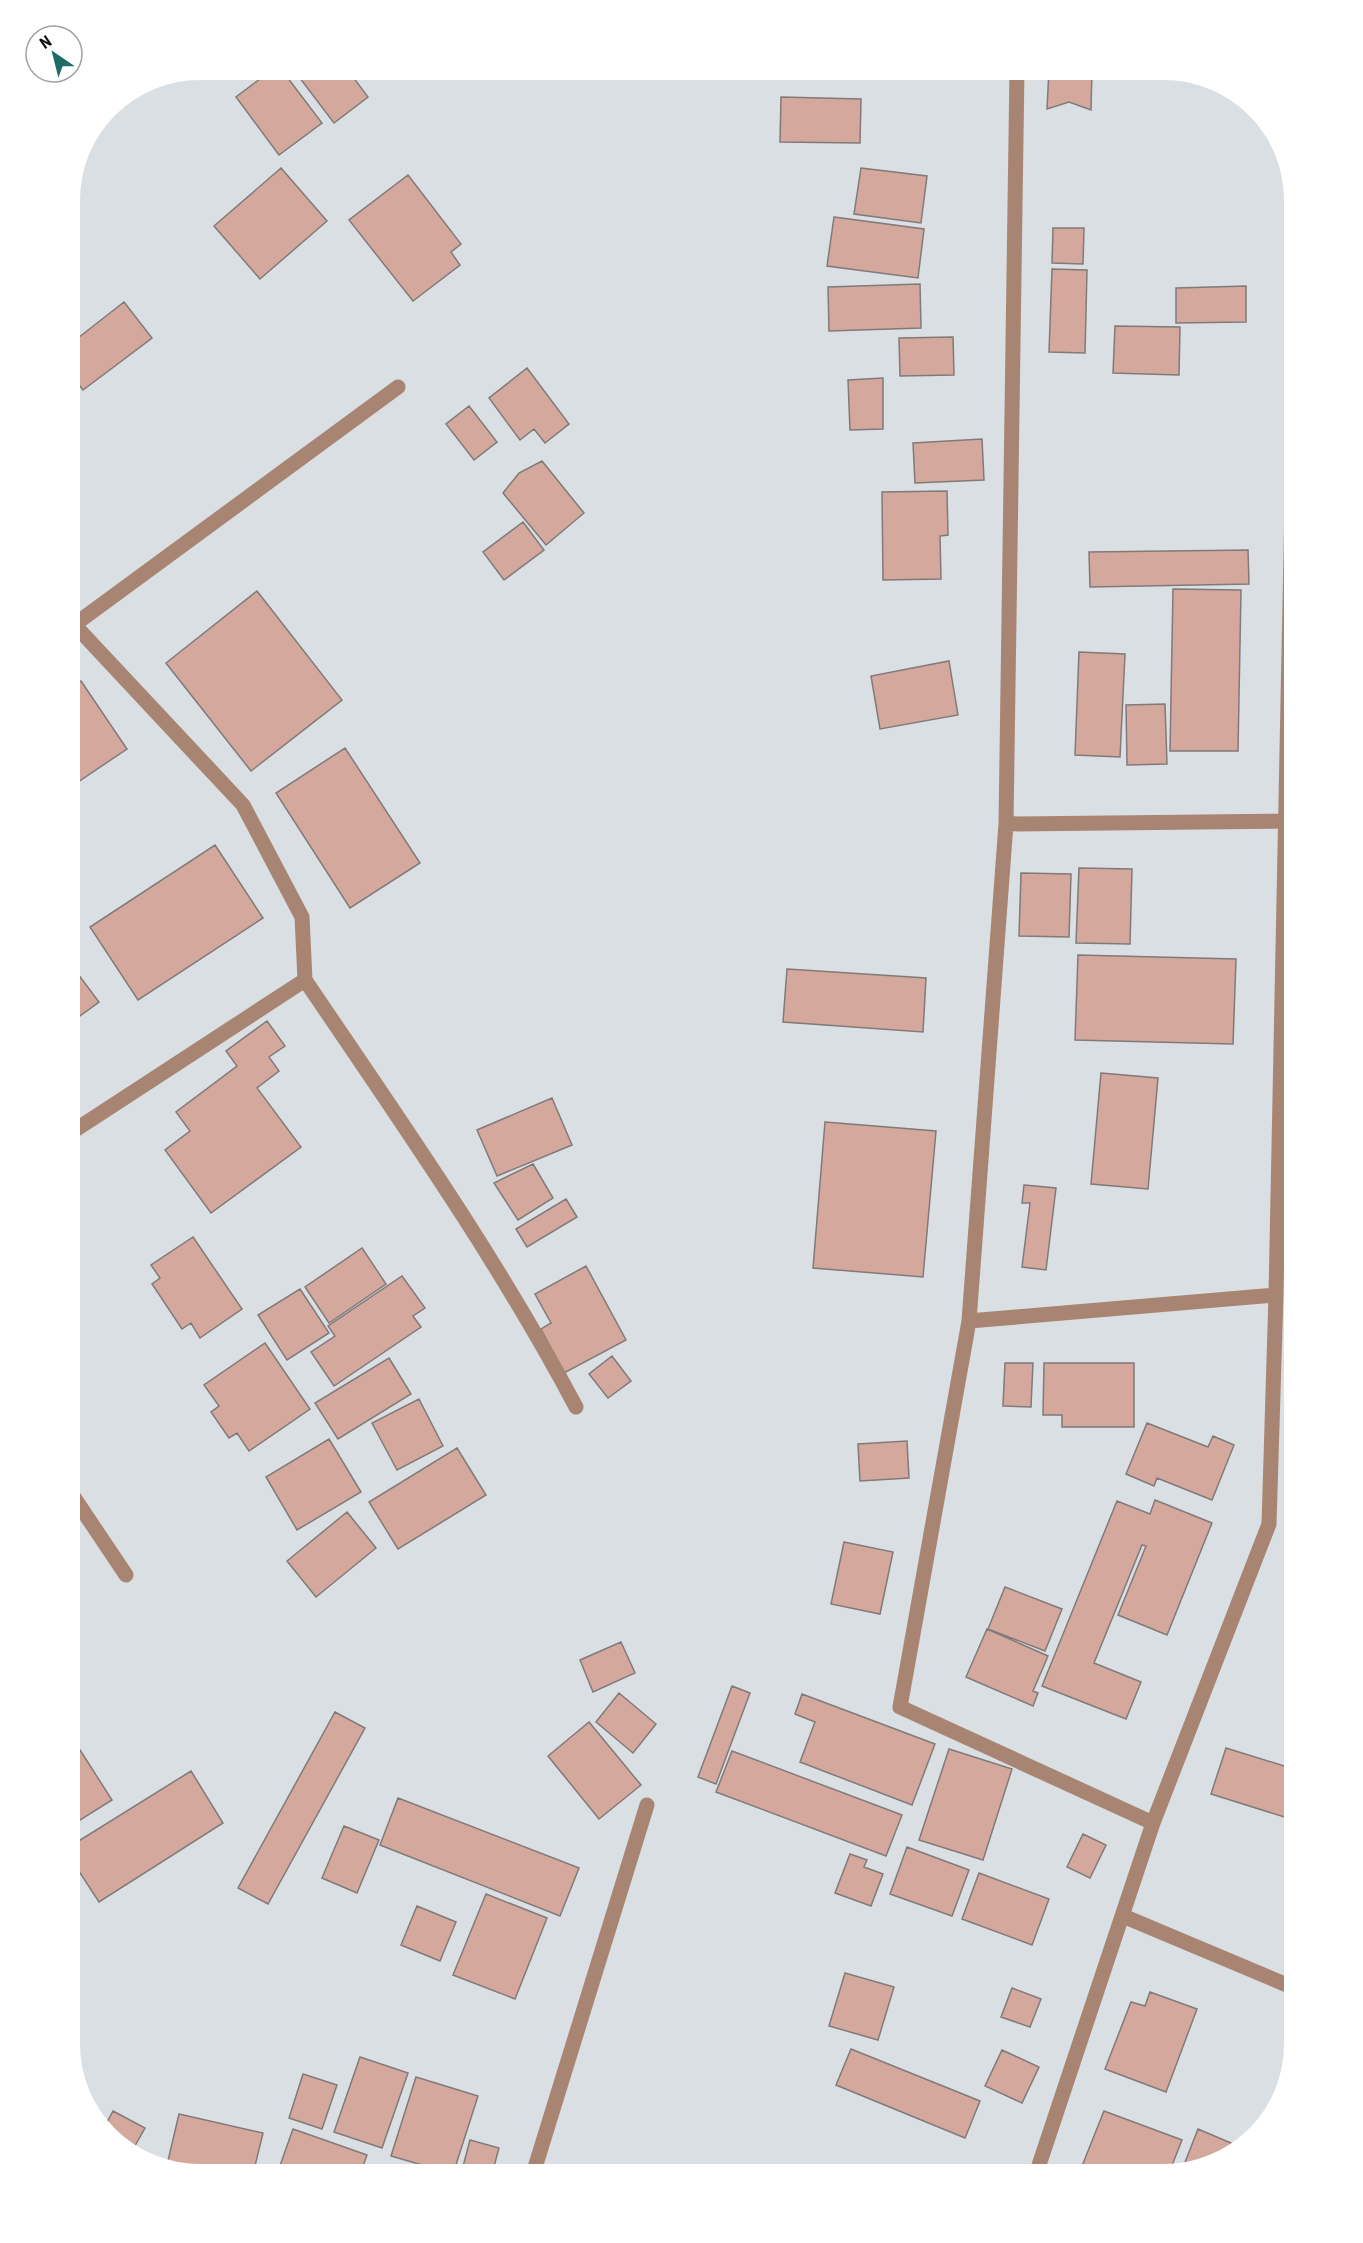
<svg xmlns="http://www.w3.org/2000/svg" width="1363" height="2243" font-family="'Roboto Condensed',sans-serif">
<style>
.building{fill:#d5a89e;stroke:#807a79;stroke-width:1.5}
.lines{fill:none;stroke-linecap:round;stroke-linejoin:round}
.minor{stroke:#a88572;stroke-width:15}
</style>
<rect width="100%" height="100%" fill="#dadfe3"/>
<path class="building" d="M273 69H281L322 123 279 155 236 97Z
M293 69H347L368 97 334 123Z
M1049 69H1092L1091 110 1069 102 1047 109Z
M781 97 861 99 860 143 780 142Z
M281 168 327 221 260 279 214 226Z
M861 168 927 176 921 223 854 214Z
M408 175 461 244 451 252 460 265 413 301 349 220Z
M834 217 924 229 918 278 827 266Z
M1053 228H1084L1083 264 1052 263Z
M1052 269 1087 270 1085 353 1049 352Z
M920 284 921 328 829 331 828 287Z
M1246 286V322L1176 323V288Z
M124 302 152 338 83 390 69 372V345Z
M1115 326 1180 327 1179 375 1113 373Z
M953 337 954 375 900 376 899 338Z
M527 368 569 424 545 443 534 429 520 440 489 398Z
M883 378V429L850 430 848 380Z
M469 406 497 442 474 460 446 424Z
M982 439 984 480 915 483 913 443Z
M542 461 584 513 546 545 503 493 519 473Z
M947 491 948 535 940 536 941 579 883 580 882 492Z
M523 522 544 550 504 580 483 552Z
M1248 550 1249 584 1090 587 1089 552Z
M1173 589 1241 590 1238 751H1170Z
M257 591 342 700 251 771 166 663Z
M1079 652 1125 654 1120 757 1075 755Z
M949 661 958 715 880 729 871 676Z
M81 681 127 749 69 788V689Z
M1165 704 1167 764 1127 765 1126 705Z
M345 748 420 863 350 908 276 793Z
M215 845 263 918 138 1000 90 927Z
M1079 868 1132 869 1130 944 1076 943Z
M1021 873 1071 874 1069 937 1019 936Z
M1078 955 1236 959 1233 1044 1075 1040Z
M69 962 99 1002 69 1024Z
M787 969 926 978 923 1032 783 1022Z
M267 1021 285 1046 269 1057 279 1071 257 1088 301 1147 211 1213 165 1150 190 1131 176 1112 237 1066 226 1051Z
M1101 1073 1158 1078 1148 1189 1091 1184Z
M552 1098 572 1145 497 1176 477 1130Z
M825 1122 936 1131 923 1277 813 1268Z
M533 1164 553 1198 518 1220 494 1183Z
M1024 1185 1056 1188 1046 1270 1022 1267 1030 1203H1022Z
M566 1199 577 1217 527 1247 516 1229Z
M193 1237 242 1309 200 1338 191 1323 182 1329 152 1284 160 1278 151 1265Z
M362 1248 386 1284 329 1323 305 1287Z
M586 1266 626 1340 564 1373 541 1329 551 1323 535 1294Z
M402 1276 425 1308 413 1316 421 1327 334 1386 311 1352 335 1336 328 1326Z
M300 1289 329 1333 287 1360 258 1315Z
M265 1343 310 1409 249 1451 237 1433 229 1438 211 1412 219 1406 204 1385Z
M612 1356 631 1381 608 1398 589 1374Z
M389 1358 411 1394 338 1439 315 1403Z
M1005 1363H1033L1031 1407 1003 1406Z
M1044 1363H1134V1427H1062V1415H1043Z
M419 1399 443 1446 397 1470 372 1423Z
M1147 1423 1208 1447 1213 1436 1234 1445 1212 1500 1157 1478 1154 1486 1126 1474Z
M329 1439 361 1492 297 1530 266 1477Z
M907 1441 909 1478 860 1481 858 1444Z
M457 1448 486 1495 398 1549 369 1502Z
M1155 1500 1212 1523 1167 1635 1118 1615 1146 1546 1142 1545 1094 1663 1141 1682 1126 1719 1042 1686 1117 1501 1150 1514Z
M347 1512 376 1548 316 1597 287 1561Z
M844 1542 893 1552 880 1614 831 1604Z
M1005 1587 1062 1609 1045 1651 988 1629Z
M987 1629 1048 1656 1033 1691 1038 1693 1033 1706 966 1677Z
M621 1642 635 1673 593 1692 580 1660Z
M732 1686 750 1693 716 1784 698 1777Z
M619 1693 656 1724 633 1753 596 1722Z
M802 1694 935 1744 912 1805 800 1762 815 1722 795 1714Z
M335 1712 365 1728 268 1904 238 1888Z
M589 1722 641 1785 599 1819 548 1756Z
M1226 1748 1294 1769V1820L1211 1794Z
M949 1749 1012 1769 983 1860 919 1840Z
M80 1750 112 1800 69 1827V1757Z
M732 1751 902 1815 886 1856 716 1792Z
M191 1771 223 1823 99 1902 69 1856V1847Z
M398 1798 579 1868 560 1916 380 1845Z
M344 1826 379 1840 357 1893 322 1878Z
M1083 1834 1106 1845 1090 1878 1067 1867Z
M907 1847 969 1870 952 1916 890 1894Z
M850 1854 867 1860 864 1867 883 1874 871 1906 835 1893Z
M979 1873 1049 1899 1032 1945 962 1919Z
M486 1894 547 1918 515 1999 453 1975Z
M417 1906 456 1922 440 1961 401 1945Z
M845 1973 894 1987 878 2040 829 2026Z
M1012 1988 1041 1999 1030 2027 1001 2017Z
M1150 1992 1197 2009 1166 2092 1105 2069 1131 2002 1145 2006Z
M851 2049 980 2101 965 2138 836 2085Z
M1002 2050 1039 2067 1022 2103 985 2086Z
M360 2057 408 2073 382 2148 334 2132Z
M303 2074 337 2085 322 2129 289 2118Z
M416 2077 478 2096 453 2174 391 2156Z
M113 2111 145 2128 131 2153 127 2152 105 2126Z
M1104 2111 1182 2140 1169 2173 1087 2174 1080 2171Z
M179 2114 263 2133 253 2174H192L167 2165Z
M293 2129 367 2155 360 2174H277Z
M1198 2129 1238 2146 1221 2161 1182 2170Z
M470 2140 499 2148 492 2174H461Z"/>
<g class="lines">
<path class="minor" d="M1017 69 1006 824 969 1321 900 1707 1153 1823
M74 625 398 387
M1006 824 1285 821
M305 980C399 1119 497 1258 576 1407
M69 1134 305 980 302 917 243 805 69 619
M969 1321 1276 1295
M69 1490 126 1575
M1123 1916 1294 1988
M533 2174 647 1805
M1036 2174 1153 1823 1269 1524 1276 1295 1294 405"/>
</g>
<path d="M0 0H1363V2243H0ZM200 80H1164A120 120 0 0 1 1284 200V2044A120 120 0 0 1 1164 2164H200A120 120 0 0 1 80 2044V200A120 120 0 0 1 200 80Z" fill="#fff" fill-rule="evenodd"/>
<g transform="translate(54 54) rotate(325)"><circle r="28" fill="#ffffff" stroke="#9fa0a0" stroke-width="1.5"/>
<path d="M0-4.5L10 22L0 15L-10 22Z" fill="#206b67"/>
<text y="-9" font-size="16" font-weight="bold" text-anchor="middle" fill="#0f1112">N</text>
</g>
</svg>
